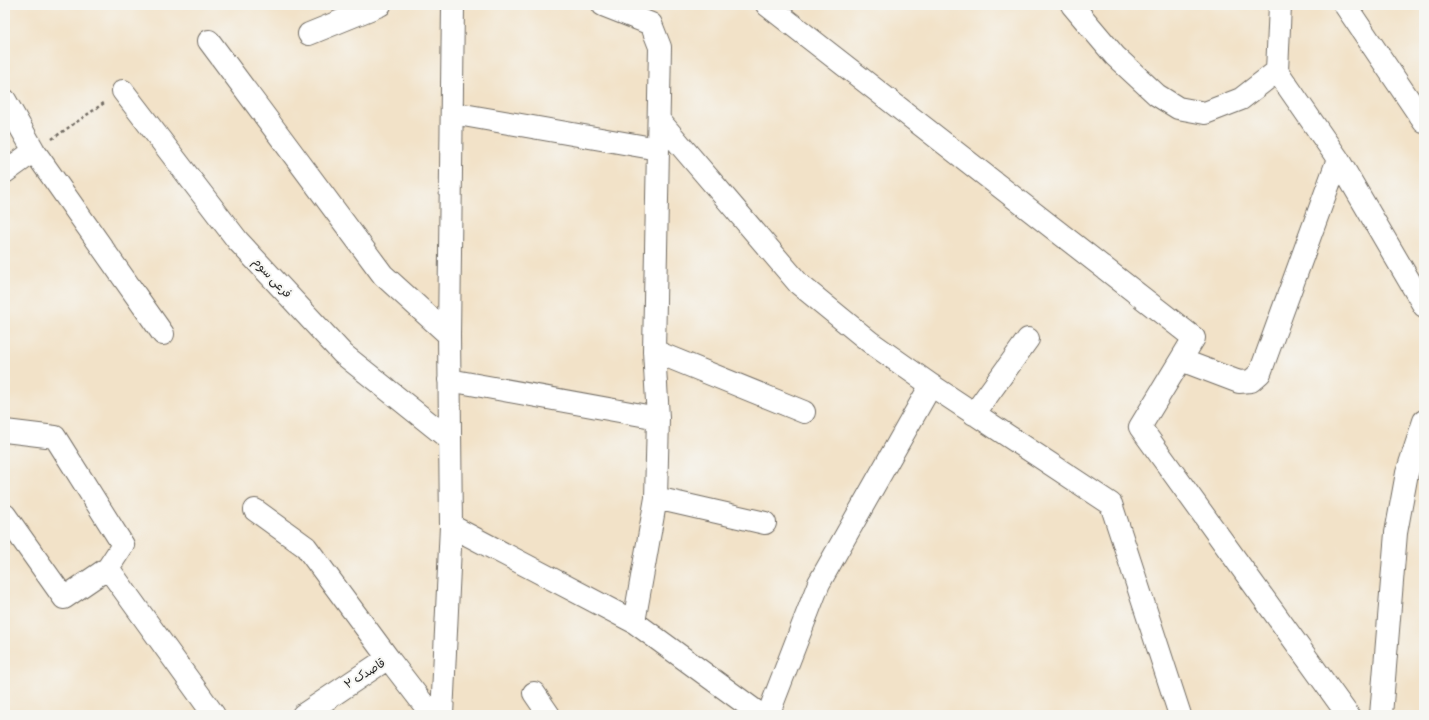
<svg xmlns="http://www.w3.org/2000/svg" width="1429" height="720" font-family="Pangolin,'Playpen Sans Arabic',sans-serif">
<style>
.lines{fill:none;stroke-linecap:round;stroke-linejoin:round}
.street-casing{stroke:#716b62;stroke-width:24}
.path{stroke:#716b62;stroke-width:2.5;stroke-dasharray:3 3;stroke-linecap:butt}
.street{stroke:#fff;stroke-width:22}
.labels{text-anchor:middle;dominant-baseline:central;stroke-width:4;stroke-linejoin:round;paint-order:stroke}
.street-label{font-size:12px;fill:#2b2b2b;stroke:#f6f6f2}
</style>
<rect width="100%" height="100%" fill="#f6f6f2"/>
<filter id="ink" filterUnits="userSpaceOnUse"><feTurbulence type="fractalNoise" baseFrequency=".025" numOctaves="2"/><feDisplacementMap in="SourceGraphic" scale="8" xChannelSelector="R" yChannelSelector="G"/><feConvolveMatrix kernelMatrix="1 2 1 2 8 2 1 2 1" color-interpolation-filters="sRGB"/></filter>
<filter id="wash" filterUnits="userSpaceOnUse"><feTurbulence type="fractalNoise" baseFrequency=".012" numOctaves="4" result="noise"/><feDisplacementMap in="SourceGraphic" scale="16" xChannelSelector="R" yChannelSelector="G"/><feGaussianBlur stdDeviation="0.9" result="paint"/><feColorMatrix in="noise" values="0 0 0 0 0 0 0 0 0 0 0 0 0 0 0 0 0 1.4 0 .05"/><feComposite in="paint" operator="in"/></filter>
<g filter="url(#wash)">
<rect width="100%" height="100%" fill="#f2e2c8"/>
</g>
<g filter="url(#ink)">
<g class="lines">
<g class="street-casing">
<path id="street" d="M603 5 651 24 660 47 654 351 658 418 656 498 634 622
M767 5 1194 338 1140 427 1348 715
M1072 5 1115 56 1157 95 1178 108 1205 113 1241 99 1277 71
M1280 5 1277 71 1338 159 1424 306
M1345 5 1424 122
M309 34 380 5
M209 41 383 275 449 335
M123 91 238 241 343 354 449 439
M5 100 34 151 163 334
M452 113 658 149
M659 120 799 284 870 342 931 385 1111 504 1180 715
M5 172 34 151
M654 351 804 412
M1181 360 1239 382 1251 381 1260 373 1338 159
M449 380 658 418
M974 414 1028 339
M5 431 55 437 123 545 108 568 64 598 5 515
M656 498 765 523
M255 510 306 547 388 658
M451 526 634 622 761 715
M108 568 214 715
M534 693 549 715
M303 715 388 658 432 715
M442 715 451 526 449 335 453 5
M768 715 819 583 931 385
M1381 715 1396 533 1407 473 1424 421"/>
</g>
<path class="path" d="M52 139 104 103"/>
<use href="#street" class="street"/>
</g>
</g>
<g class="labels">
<g class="street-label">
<text transform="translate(272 278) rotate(47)">فرعی سوم</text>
<text transform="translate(365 674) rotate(-32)">قاصدک ۲</text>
</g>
</g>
<rect width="1429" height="720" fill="none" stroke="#f6f6f2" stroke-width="20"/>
</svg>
